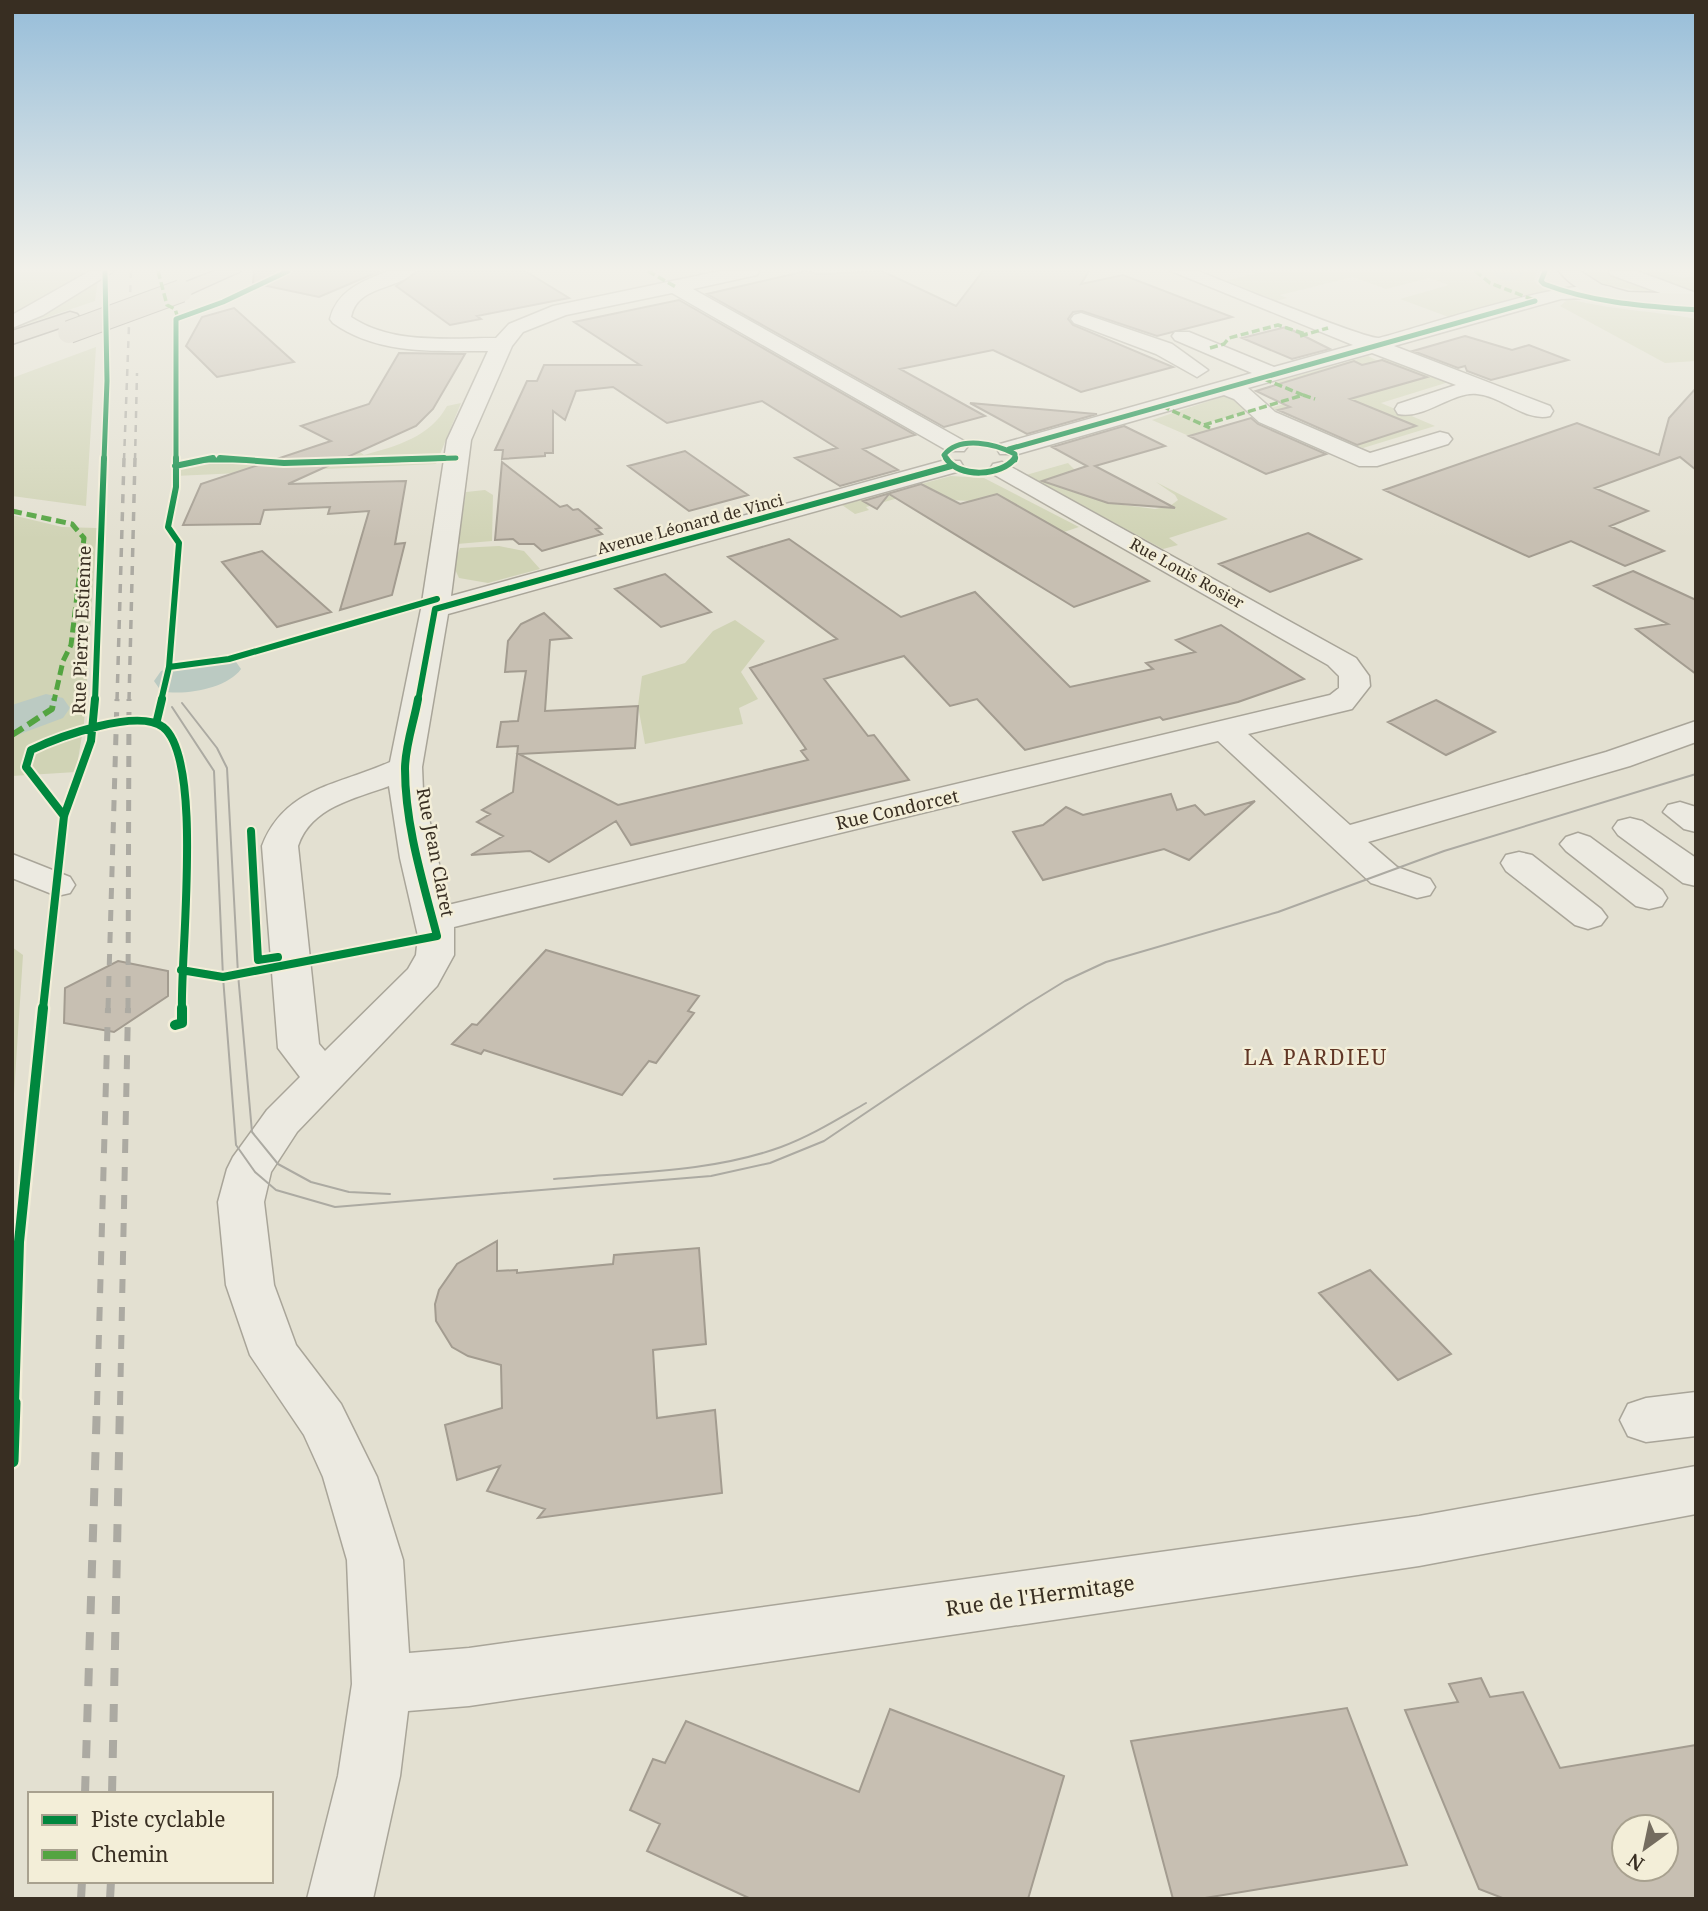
<svg xmlns="http://www.w3.org/2000/svg" width="1708" height="1911" font-family="'Noto Serif',serif">
<style>
.green{fill:#d0d3b5}
.lines{fill:none;stroke-linecap:round;stroke-linejoin:round}
.river{fill:#bbcac2;fill-rule:evenodd}
.building{fill:#c7bfb2;stroke:#a39c90;stroke-width:2;fill-rule:evenodd}
.minor-casing{stroke:#a9a599;stroke-width:3}
.major-casing{stroke:#8f8a80;stroke-width:3}
.highway-casing{stroke:#8f8a80;stroke-width:3}
.minor{fill:#eceae1;fill-rule:evenodd}
.major{fill:#e3e0d4;fill-rule:evenodd}
.highway{fill:#d6d1c3;fill-rule:evenodd}
.tram{stroke:#acaaa2;stroke-width:2}
.rail-far4{stroke:#acaaa2;stroke-width:2.5;stroke-dasharray:7 7;stroke-linecap:butt}
.rail-far3{stroke:#acaaa2;stroke-width:3.5;stroke-dasharray:9 9;stroke-linecap:butt}
.rail-far2{stroke:#acaaa2;stroke-width:5;stroke-dasharray:11 11;stroke-linecap:butt}
.rail-far1{stroke:#acaaa2;stroke-width:6;stroke-dasharray:14 14;stroke-linecap:butt}
.rail{stroke:#acaaa2;stroke-width:8;stroke-dasharray:18 18;stroke-linecap:butt}
.highway-bridge-casing{stroke:#8f8a80;stroke-width:24;stroke-linecap:butt}
.highway-bridge{stroke:#d6d1c3;stroke-width:22}
.quiet-far2{stroke:#53a441;stroke-width:3.5;stroke-dasharray:8 3.5;stroke-linecap:butt}
.quiet-far1{stroke:#53a441;stroke-width:5;stroke-dasharray:10 5;stroke-linecap:butt}
.quiet{stroke:#53a441;stroke-width:6;stroke-dasharray:13 6;stroke-linecap:butt}
.cycleway-far4-casing{stroke:#f3eed8;stroke-width:8}
.cycleway-far3-casing{stroke:#f3eed8;stroke-width:10}
.cycleway-far2-casing{stroke:#f3eed8;stroke-width:12}
.cycleway-far1-casing{stroke:#f3eed8;stroke-width:15}
.cycleway-casing{stroke:#f3eed8;stroke-width:18}
.cycleway-far4{stroke:#00873e;stroke-width:5}
.cycleway-far3{stroke:#00873e;stroke-width:6}
.cycleway-far2{stroke:#00873e;stroke-width:8}
.cycleway-far1{stroke:#00873e;stroke-width:10}
.cycleway{stroke:#00873e;stroke-width:13}
.labels{text-anchor:middle;dominant-baseline:central;stroke-width:5;stroke-linejoin:round;paint-order:stroke}
.far-street-label{font-size:16px;fill:#382e22;stroke:#f3eed8}
.street-label{font-size:18px;fill:#382e22;stroke:#f3eed8}
.quarter-label{font-size:21px;letter-spacing:2px;fill:#613625;stroke:#f3eed8}
.near-street-label{font-size:21px;fill:#382e22;stroke:#f3eed8}
</style>
<rect width="100%" height="100%" fill="#e3e0d1"/>
<path class="green" d="M12 271H99L95 301 12 329Z
M1265 271H1537L1534 281C1559 309 1659 310 1696 319V361L1665 363 1560 306 1566 301 1552 296 1462 322 1400 299 1449 285 1429 278 1386 289 1353 277 1280 295 1287 298 1276 301 1225 281Z
M1582 271H1611L1681 297 1606 285Z
M1627 271H1659L1683 278 1693 276 1689 271H1696V295Z
M96 347 86 506 12 496V378Z
M1368 356 1378 361 1385 357 1452 381 1381 403 1435 426 1363 448 1271 408 1309 396 1275 382Z
M1224 396 1237 399 1250 411 1203 424 1213 429 1189 436 1152 420Z
M461 403 436 464 175 476V468L214 460 268 461 360 452 364 455C397 446 430 437 447 406Z
M1068 463 1075 470 1056 476 1108 503 1155 509 1170 506 1178 500 1175 495 1156 482 1228 519 1169 538 1178 545 1163 549 1026 475Z
M951 476 984 478 1079 527 1064 532 970 501 949 500 931 489 866 507 869 510 855 514 842 505Z
M485 490 493 495 492 541 457 544 466 492Z
M12 515 62 527 97 528 84 723 76 772 12 776Z
M499 546 524 551 540 569 488 583 459 578 453 565 460 548Z
M735 620 765 641 741 672 758 699 739 708 743 724 645 744 638 706 642 676 685 663 713 631Z
M12 947 23 955 12 1125Z"/>
<g class="lines">
<path class="river" d="M1492 271H1522L1523 273 1519 279C1508 282 1499 282 1492 271Z
M218 655 234 659 241 669C227 689 183 696 161 691L154 681 161 671Z
M46 694 63 698 70 708 63 718 12 737V705Z"/>
</g>
<path class="building" d="M254 271H380L319 297 253 283Z
M418 271H525L569 298 477 316 481 319 450 325 396 286Z
M806 271 818 274 882 271 956 306 983 271H1089L1081 284 1123 275 1232 317 1157 336 1082 311 1073 312 1068 319 1073 325 1173 367 1081 392 993 350 900 369 985 416 944 427 707 294Z
M679 300 915 435 863 449 898 470 840 486 795 458 837 448 762 401 667 423 613 387 576 391 565 420 553 411V453H545V456L502 459 503 450H495L527 381H537L544 365H640L574 322Z
M234 308 263 334 294 362 217 377 186 346 202 317Z
M1286 327 1330 349 1292 359 1242 338Z
M1465 336 1512 350 1529 345 1568 360 1491 380 1467 371 1465 366 1458 368 1413 351Z
M399 353 465 354 433 409 416 426 288 484 406 481 395 544 405 543 392 595 340 610 369 511 328 514 330 507 264 510 260 524 183 525 201 484 331 441 301 426 369 404Z
M1382 360 1427 377 1350 399 1416 426 1357 445 1278 410 1290 407 1256 391 1354 361 1362 365Z
M1696 388V470L1680 457 1595 488 1648 511 1610 526 1664 551 1625 566 1571 541 1529 557 1384 490 1577 423 1659 455 1669 418Z
M970 403 1096 414H1097L1027 434Z
M1251 418 1258 424 1326 454 1266 474 1189 436Z
M1124 426 1165 446 1095 466 1175 508 1108 503 1042 481 1087 466 1052 447Z
M685 451 748 495 689 511 628 466Z
M502 462 560 507 567 505 573 510 578 509 601 528 596 529 602 534 542 551 534 544H519L513 539 495 540Z
M921 484 960 504 997 494 1149 581 1074 607 889 494 877 509 863 501Z
M1308 533 1361 559 1270 592 1219 564Z
M789 539 901 617 975 592 1070 687 1153 669 1146 663 1195 652 1176 640 1221 625 1304 679 1238 702 1163 720 1160 717 1025 750 977 699 950 706 904 656 824 679 868 736 874 735 909 780 631 845 616 821 549 862 530 851 471 855 503 836 477 822 490 814 482 810 513 792 518 746 497 747 501 722 518 721 526 671 505 672 508 641 521 624 544 613 571 638 550 640 545 711 638 706 635 748 519 754 618 805 808 760 801 751 806 749 750 668 837 639 728 557Z
M262 551 331 612 277 627 222 562Z
M1633 571 1696 600V674L1636 629 1668 624 1594 586Z
M665 574 711 612 661 627 615 589Z
M1436 700 1495 732 1446 755 1388 722Z
M1171 794 1177 810 1195 805 1205 815 1255 801 1189 860 1164 849 1043 880 1013 832 1043 825 1066 807 1083 815Z
M546 950 699 996 688 1011 694 1013 656 1063 649 1061 622 1095 484 1050 481 1054 452 1044 472 1024 477 1025Z
M118 961 168 971V996L114 1032 64 1023 65 988Z
M497 1241V1271L517 1270V1273L613 1264 614 1255 699 1248 706 1344 653 1350 657 1418 715 1410 722 1493 538 1518 545 1509 487 1491 500 1466 457 1480 445 1425 502 1408 501 1365 468 1356 452 1347 436 1321 435 1304 439 1290 457 1264Z
M1370 1270 1451 1354 1398 1380 1319 1293Z
M1481 1678 1490 1697 1523 1692 1560 1768 1696 1745V1899H1505L1479 1889 1405 1710 1458 1702 1449 1684ZM1624 1827H1666V1869H1624Z
M1347 1708 1407 1865 1199 1899H1173L1131 1741Z
M890 1709 1064 1776 1028 1899H751L647 1851 660 1824 630 1810 653 1759 665 1763 686 1721 859 1792Z"/>
<g class="lines">
<g class="minor-casing">
<path id="minor" d="M90 271H114L43 315 12 328V315Z
M388 271H415C397 291 357 285 351 317 393 345 448 338 496 338L509 324 553 306 720 271H759L757 275 693 289 964 441 968 446 964 451H948L672 293 566 315 523 332 512 346 471 440 451 596 942 461H960L963 466 960 471 448 614 422 767 423 791 448 905 1330 695 1339 688V676L1328 665 993 474 990 469 993 464 1002 462 1356 658 1369 676 1370 686 1352 709 1248 734 1350 825 1606 752 1696 721V742L1630 766 1368 842 1397 867 1430 879 1435 887 1430 895 1417 898 1371 883 1218 741 454 927V955L437 986 297 1132 271 1172 264 1202 274 1285 296 1345 341 1404 377 1477 403 1560 409 1653 469 1648 1419 1516 1696 1466V1514L1419 1566 469 1706 408 1711 400 1776 373 1899H307L338 1776 352 1684 347 1560 323 1477 304 1435 250 1355 226 1285 218 1202 227 1169 233 1157 267 1110 300 1077 278 1048 262 846C285 787 339 785 390 762L421 609 447 440 488 351C435 351 378 355 333 323L330 319C337 290 363 281 388 271ZM389 786 400 858 418 936 416 955 408 969 325 1051 319 1044 298 846C311 807 354 799 389 786Z
M1171 271H1198C1221 280 1367 340 1379 338 1414 330 1598 266 1617 291L1607 297 1561 299 1394 346 1550 406 1553 411 1550 416C1525 422 1502 396 1477 394 1453 391 1424 420 1398 414L1395 409 1398 404 1456 385 1372 353 1248 388 1275 412 1370 453 1440 432 1448 434 1452 439 1448 444 1377 466H1359L1259 422 1234 399 1224 395 1018 454H1000L997 449 1000 444 1252 373 1175 340 1172 336 1175 332H1189L1274 367 1353 345Z
M1609 271H1637L1696 293V306L1611 275Z
M1081 313 1172 344 1208 370 1197 377 1156 354 1074 323 1071 319 1074 315Z
M1680 802 1696 807V832L1684 829 1663 812 1668 805Z
M1630 818 1642 821 1696 858V886L1683 883 1618 835 1613 828 1618 821Z
M1578 833 1590 837 1662 890 1667 898 1662 906 1649 909 1636 906 1566 851 1560 844 1566 837Z
M1519 852 1532 855 1601 909 1607 917 1601 925 1588 929 1575 925 1506 871 1501 863 1506 855Z
M12 854 70 877 75 885 70 893 57 896 12 878Z
M1696 1392V1436L1646 1442 1628 1436 1620 1420 1628 1404 1646 1398Z"/>
</g>
<g class="major-casing">
<path id="major" d="M1559 271H1580L1602 285 1628 292 1696 294V306C1653 307 1588 309 1559 271Z"/>
</g>
<g class="highway-casing">
<path id="highway" d="M214 271H241L188 295 181 297 171 291 174 287Z
M70 312 77 314 80 318 77 322 12 344V331Z"/>
</g>
<use href="#minor" class="minor"/>
<use href="#major" class="major"/>
<use href="#highway" class="highway"/>
<path class="tram" d="M182 703 217 748 227 768 238 974 252 1132 278 1164 311 1182 349 1192 390 1194
M172 707 214 771 223 977 236 1145 255 1172 276 1190 335 1207 711 1176 770 1163 824 1141 1026 1005 1065 981 1106 962 1278 912 1444 851 1696 774
M554 1179C629 1172 709 1173 781 1147 811 1136 838 1119 866 1103"/>
<path class="rail-far4" d="M124 460 131 271
M135 460 137 373"/>
<path class="rail-far3" d="M117 701 124 458
M129 701 135 458"/>
<path class="rail-far2" d="M108 1009 117 699
M128 1009 129 699"/>
<path class="rail-far1" d="M97 1405 108 1008
M120 1405 128 1008"/>
<path class="rail" d="M85 1794 97 1403
M112 1794 120 1403
M81 1899 82 1881
M110 1899 111 1881"/>
<g class="highway-bridge-casing">
<path id="highway-bridge" d="M69 332 181 291"/>
</g>
<use href="#highway-bridge" class="highway-bridge"/>
<path class="quiet-far2" d="M158 271 167 305 175 309 178 318
M648 271 676 287
M1475 271 1490 283 1534 300
M1300 336 1328 328
M1210 348 1224 344 1229 338 1278 325 1305 334
M1264 379 1303 395
M1162 406 1210 428
M1204 425 1303 395 1315 399"/>
<path class="quiet-far1" d="M12 511 72 524 84 538 71 645 63 661 54 701"/>
<path class="quiet" d="M12 735 52 709 54 699"/>
<g class="cycleway-far4-casing">
<path id="cycleway-far4" d="M1545 271 1541 281 1544 284C1593 303 1644 306 1696 310
M1009 449 1535 301
M104 460 107 381 105 271
M176 460V319L223 302 288 271
M205 460H244
M384 460 456 458
M947 460 944 455C960 435 996 444 1015 454V460"/>
</g>
<g class="cycleway-far3-casing">
<path id="cycleway-far3" d="M220 458 284 463 444 458
M946 458C959 479 1002 476 1015 458
M175 466 213 458
M169 667 229 659 437 599
M95 701 104 458
M161 701 169 667 179 543 168 527 176 487V458
M418 701 435 609 951 466"/>
</g>
<g class="cycleway-far2-casing">
<path id="cycleway-far2" d="M157 720 162 699
M64 816 26 767 31 750C58 737 137 708 163 727 204 759 180 956 182 1009
M251 831 258 960 278 957
M181 970 223 977 437 936C423 882 405 825 405 769 405 746 414 722 418 699
M43 1009 64 816 91 741 95 699"/>
</g>
<g class="cycleway-far1-casing">
<path id="cycleway-far1" d="M175 1025 182 1023V1008
M14 1405 19 1242 43 1008"/>
</g>
<g class="cycleway-casing">
<path id="cycleway" d="M12 1461 14 1403"/>
</g>
<use href="#cycleway-far4" class="cycleway-far4"/>
<use href="#cycleway-far3" class="cycleway-far3"/>
<use href="#cycleway-far2" class="cycleway-far2"/>
<use href="#cycleway-far1" class="cycleway-far1"/>
<use href="#cycleway" class="cycleway"/>
</g>
<linearGradient id="sky" x2="0" y2="1"><stop stop-color="#96bdd9"/><stop offset="0.5" stop-color="#f2f1ea"/><stop offset="1" stop-color="#f2f1ea" stop-opacity="0"/></linearGradient>
<rect width="1708" height="539" fill="url(#sky)"/>
<g class="labels">
<g class="far-street-label">
<text transform="translate(690 524) rotate(-15)">Avenue Léonard de Vinci</text>
<text transform="translate(1187 573) rotate(29)">Rue Louis Rosier</text>
</g>
<g class="street-label">
<text transform="translate(81 630) rotate(-88)">Rue Pierre Estienne</text>
<text transform="translate(897 809) rotate(-13)">Rue Condorcet</text>
<text transform="translate(436 852) rotate(79)">Rue Jean Claret</text>
</g>
<g class="quarter-label">
<text x="1316" y="1057">LA PARDIEU</text>
</g>
<g class="near-street-label">
<text transform="translate(1040 1595) rotate(-8)">Rue de l'Hermitage</text>
</g>
</g>
<rect width="1708" height="1911" fill="none" stroke="#382e22" stroke-width="28"/>
<rect x="28" y="1792" width="245" height="91" fill="#f3eed8" stroke="#a8a18f" stroke-width="2"/>
<rect x="42" y="1815" width="35" height="10" fill="#00873e" stroke="#a8a18f" stroke-width="2"/>
<text x="91" y="1827" font-size="21" fill="#382e22">Piste cyclable</text>
<rect x="42" y="1850" width="35" height="10" fill="#53a441" stroke="#a8a18f" stroke-width="2"/>
<text x="91" y="1862" font-size="21" fill="#382e22">Chemin</text>
<g transform="translate(1645 1848) rotate(213)"><circle r="33" fill="#f3eed8" stroke="#a8a18f" stroke-width="2"/>
<path d="M0-5L12 26L0 18L-12 26Z" fill="#746c5f"/>
<text y="-10" font-size="19" font-weight="bold" text-anchor="middle" fill="#382e22">N</text>
</g>
</svg>
